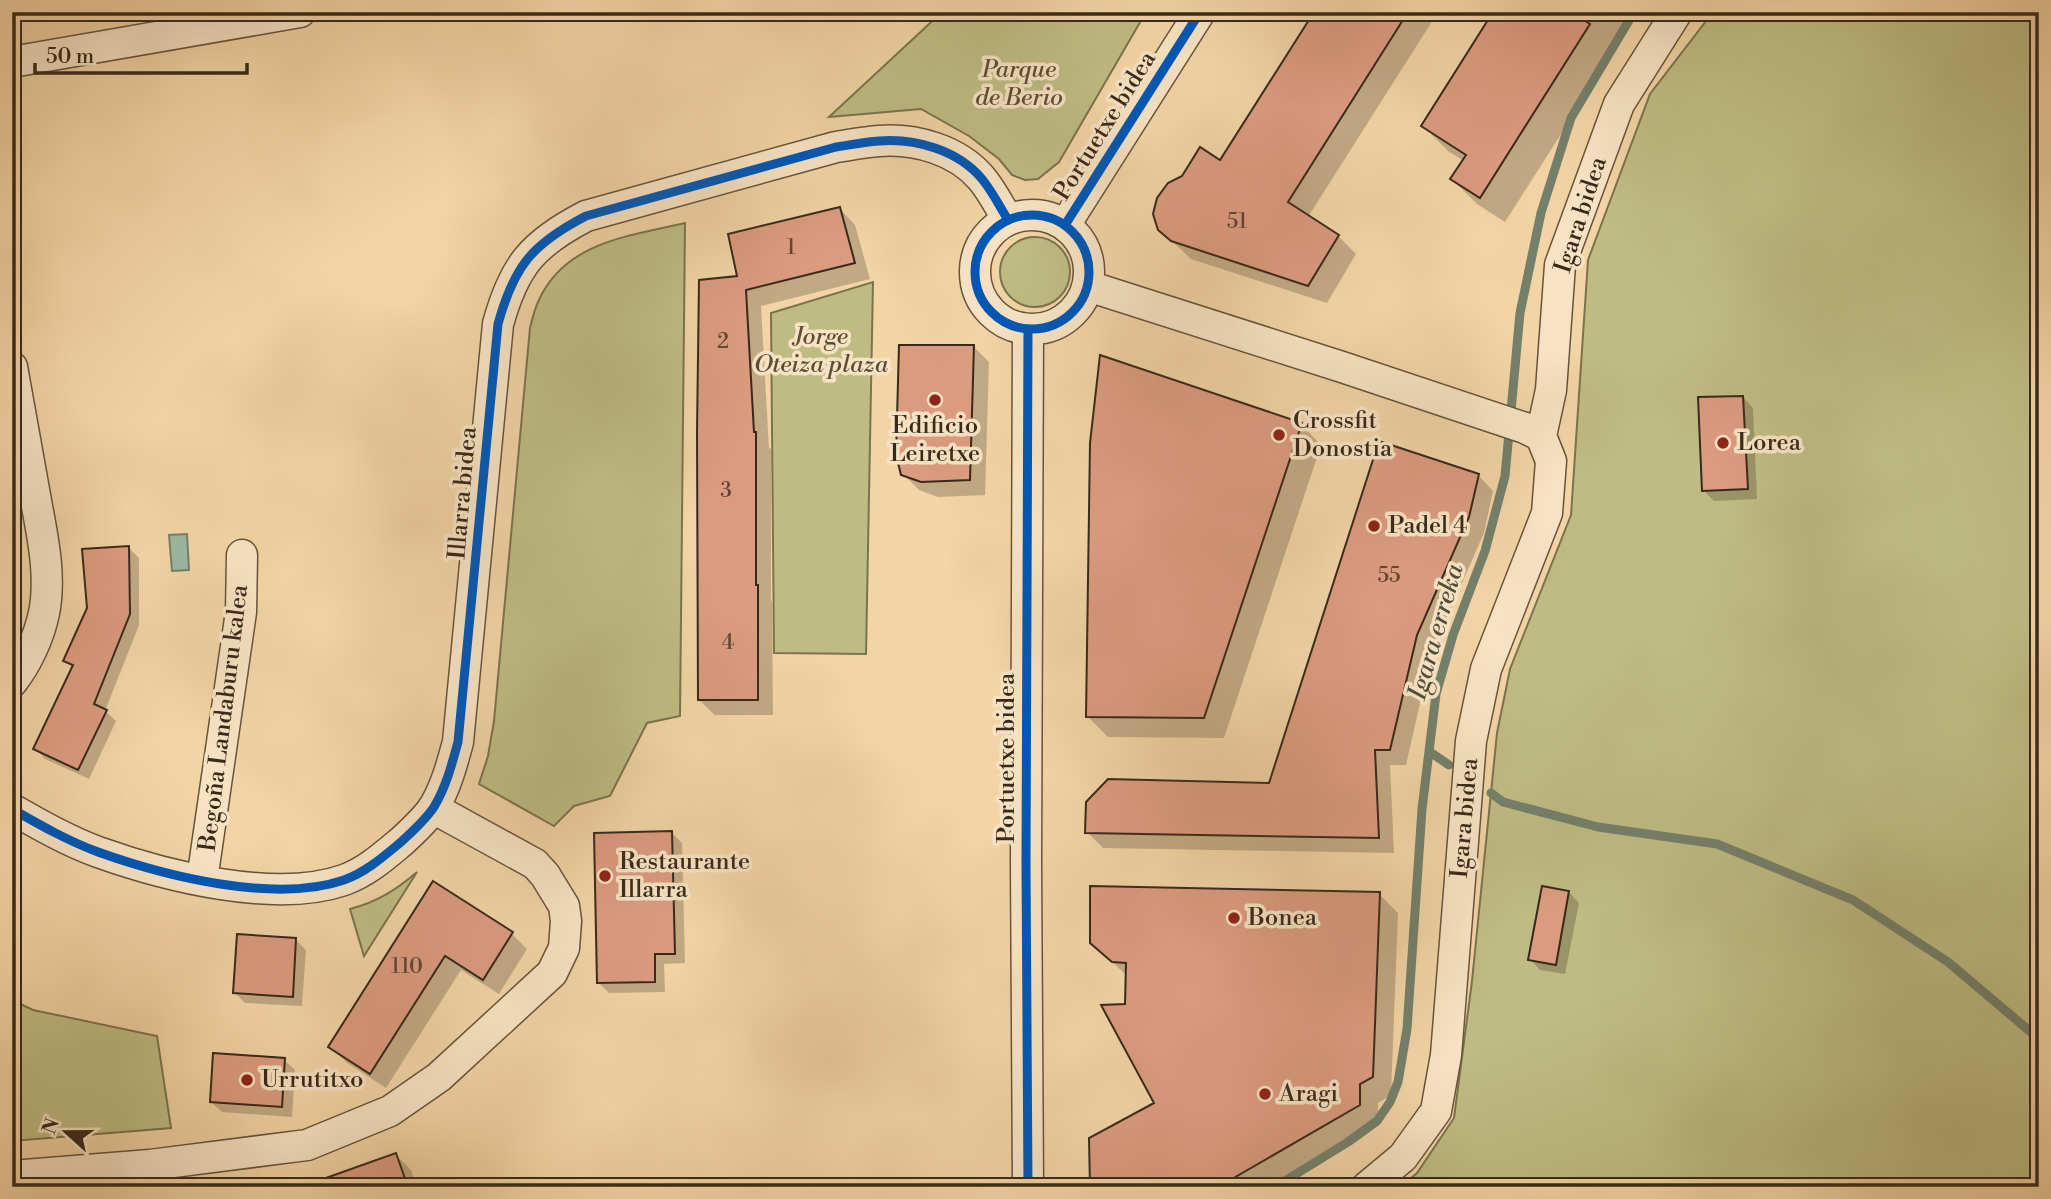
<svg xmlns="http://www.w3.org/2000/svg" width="2051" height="1199" font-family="'Libre Bodoni',serif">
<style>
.green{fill:#bebc83;stroke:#7b734e;stroke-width:2}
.water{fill:#9cb9a1;stroke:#74806b;stroke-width:2}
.shadow{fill:#0003}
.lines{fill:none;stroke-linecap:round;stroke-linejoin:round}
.stream{stroke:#74806b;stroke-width:9}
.building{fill:#db9b7f;stroke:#382a1a;stroke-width:2}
.minor-casing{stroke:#66543d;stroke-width:33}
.minor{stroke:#f7e3c4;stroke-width:30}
.cycleway-casing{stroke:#f7e3c4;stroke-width:13}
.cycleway{stroke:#0057b8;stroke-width:9}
.poi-dot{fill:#8f2418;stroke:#f7e3c4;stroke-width:2.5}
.labels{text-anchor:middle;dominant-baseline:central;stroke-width:7;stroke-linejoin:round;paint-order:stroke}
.number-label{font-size:21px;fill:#614633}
.park-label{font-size:24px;font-style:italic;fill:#5a4e34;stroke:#f7e3c4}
.street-label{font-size:24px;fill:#382a1a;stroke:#f7e3c4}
.poi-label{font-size:24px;fill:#382a1a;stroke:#f7e3c4;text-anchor:start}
.water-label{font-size:26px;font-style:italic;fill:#514e3c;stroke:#f7e3c4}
</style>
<rect width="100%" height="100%" fill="#f2d4a5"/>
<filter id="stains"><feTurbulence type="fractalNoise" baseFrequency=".00286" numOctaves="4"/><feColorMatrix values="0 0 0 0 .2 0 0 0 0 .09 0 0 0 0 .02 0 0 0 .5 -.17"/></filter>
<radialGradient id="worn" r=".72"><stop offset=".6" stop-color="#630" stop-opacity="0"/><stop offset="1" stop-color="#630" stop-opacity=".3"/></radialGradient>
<path class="green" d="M942 12H1146L1059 162 1038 179 1025 180 1012 175 999 159 969 136 921 109 829 117Z
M1713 12H2039V1187H1400L1417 1173 1454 1118 1472 981 1497 733 1510 669 1571 515 1588 260 1650 94Z
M685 223 680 716 647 723 610 796 574 806 554 826 479 784 488 756 494 721 530 328C532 320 534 311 538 302 564 242 629 236 685 223Z
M1000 272a35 35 0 1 1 70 0a35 35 0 1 1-70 0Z
M873 282 866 654 774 653 771 313Z
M417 872 364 956 350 909C377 902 396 890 417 872Z
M12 1000 33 1010 157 1036 171 1128 12 1141Z"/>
<path class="water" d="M187 534 189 570 172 571 169 535Z"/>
<path class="shadow" d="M1316 12H1438L1308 217 1338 236 1356 254 1327 303 1191 259 1159 229 1221 162Z
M1495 12H1641L1610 47 1614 51 1505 222 1477 204 1452 179 1464 161 1448 151 1423 126Z
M840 209 855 225 870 279 761 306 769 448 771 449V600L772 602 773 715H715L699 700 740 278Z
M973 346 989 362 985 495 938 497 919 490 903 474Z
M1743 397 1753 408 1757 499 1714 501 1704 491Z
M1301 424 1321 445 1224 738 1108 737 1087 716Z
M1478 475 1493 491 1484 533 1432 651 1406 765H1390L1394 853 1103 848 1087 832 1270 784Z
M129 548 139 558V625L105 711 116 721 89 779 45 759 35 748 73 668 65 660Z
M672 833 682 843 685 963 664 964 665 992 609 993 599 983Z
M434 884 512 934 527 949 499 994 461 970 386 1088 346 1062 330 1047Z
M1569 892 1579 903 1565 974 1540 970 1530 959Z
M1379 894 1398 913 1391 1095 1378 1103V1124L1268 1187H1092L1156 1104 1127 1006V976L1091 942Z
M295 939 306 950 302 1006 245 1003 234 992Z
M284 1060 295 1070 292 1117 222 1112 211 1102Z
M396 1155 411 1170 417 1187H305Z"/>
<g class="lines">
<path class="stream" d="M1430 752 1449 765
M1491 793 1503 802 1598 827 1717 844 1853 900 1948 962 2039 1039
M1275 1187 1348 1142 1377 1121 1390 1102 1398 1082 1407 1029 1422 809 1436 694 1453 635 1485 551 1505 476 1520 313 1541 213 1571 118 1634 12"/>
</g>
<path class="building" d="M1314 12H1408L1288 202 1339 235 1308 286 1171 241 1158 230 1153 214 1157 198 1168 183 1182 176 1200 147 1220 160Z
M1493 12H1571L1590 24 1480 198 1450 179 1466 155 1421 126Z
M840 207 855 263 746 290 754 432H756V585H758V700H698L697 432 699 280 737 276 728 234Z
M899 345H974L970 480 921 482 901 475 896 455Z
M1100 355 1302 423 1204 718 1086 717 1090 443Z
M1743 396 1748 489 1702 491 1698 397Z
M1379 441 1479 474 1469 517 1417 635 1390 750H1375L1379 838 1085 833 1086 802 1108 779 1269 783Z
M129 546 130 614 94 704 107 710 78 770 33 749 73 665 63 661 87 608 82 549Z
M672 831 675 954H655V982L597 983 594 833Z
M433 881 513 932 483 980 445 956 370 1074 328 1047Z
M1090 886 1380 892 1373 1077 1360 1084V1105L1218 1187H1090L1089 1138 1154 1103 1101 1005 1125 1004 1126 963 1112 962 1090 943Z
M1542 886 1569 891 1556 965 1528 960Z
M237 934 296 938 293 997 233 993Z
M213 1053 285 1058 282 1107 210 1102Z
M396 1153 408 1187H309V1184Z"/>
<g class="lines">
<g class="minor-casing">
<path id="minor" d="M12 62 300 12
M975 272a57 57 0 1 1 114 0a57 57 0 1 1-114 0Z
M1065 225 1200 12
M1088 286 1342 367 1525 428 1541 436 1551 461 1547 513 1486 669 1471 741 1446 1055 1436 1111 1403 1157 1367 1187
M1028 329 1026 864 1028 1187
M12 367C19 408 27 449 34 490 41 530 52 573 44 613 39 637 27 663 12 682
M1541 436 1551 390 1560 265 1619 104 1677 12
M12 809C40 825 68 841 98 852 165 876 275 904 344 880 366 872 383 857 401 842 412 832 426 819 434 807 446 787 452 764 458 742L498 324C514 266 532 244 586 216L836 147C850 145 864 142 879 141 915 138 958 150 982 179 992 191 1000 207 1008 220
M202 880 241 612 242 555
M12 1176 150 1165 307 1145 390 1111 439 1077 552 973 564 948 566 921 564 906 545 875 535 864 433 808"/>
</g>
<use href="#minor" class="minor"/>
<g class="cycleway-casing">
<path id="cycleway" d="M975 272a57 57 0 1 1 114 0a57 57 0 1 1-114 0Z
M1065 225 1200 12
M1028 329 1026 864 1028 1187
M12 809C40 825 68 841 98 852 165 876 275 904 344 880 366 872 383 857 401 842 412 832 426 819 434 807 446 787 452 764 458 742L498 324C514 266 532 244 586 216L836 147C850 145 864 142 879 141 915 138 958 150 982 179 992 191 1000 207 1008 220"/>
</g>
<use href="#cycleway" class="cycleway"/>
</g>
<g class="poi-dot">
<circle cx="935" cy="400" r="7"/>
<circle cx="1279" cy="435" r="7"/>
<circle cx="1723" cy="443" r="7"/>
<circle cx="1374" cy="526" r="7"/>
<circle cx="605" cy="876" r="7"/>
<circle cx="1234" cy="918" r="7"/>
<circle cx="247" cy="1080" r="7"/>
<circle cx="1265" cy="1094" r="7"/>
</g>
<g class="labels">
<g class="number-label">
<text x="1237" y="222">51</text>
<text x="791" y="248">1</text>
<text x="723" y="342">2</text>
<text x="726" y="491">3</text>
<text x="1389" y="576">55</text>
<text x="728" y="643">4</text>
<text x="407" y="967">110</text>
</g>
<g class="park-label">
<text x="1019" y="70">Parque<tspan x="1019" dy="28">de Berio</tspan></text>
<text x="821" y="337">Jorge<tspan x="821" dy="28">Oteiza plaza</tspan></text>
</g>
<g class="street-label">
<text transform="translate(1105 126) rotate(-58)">Portuetxe bidea</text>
<text transform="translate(1581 215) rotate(-72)">Igara bidea</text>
<text transform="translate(463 493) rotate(-85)">Illarra bidea</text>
<text transform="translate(224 718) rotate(-83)">Begoña Landaburu kalea</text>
<text transform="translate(1007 758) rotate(-90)">Portuetxe bidea</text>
<text transform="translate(1465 818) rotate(-85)">Igara bidea</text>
</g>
<g class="poi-label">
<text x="1293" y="421">Crossfit<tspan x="1293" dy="28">Donostia</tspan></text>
<text x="935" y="426" text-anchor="middle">Edificio<tspan x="935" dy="28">Leiretxe</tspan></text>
<text x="1737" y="443">Lorea</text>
<text x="1388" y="526">Padel 4</text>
<text x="619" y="862">Restaurante<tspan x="619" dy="28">Illarra</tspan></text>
<text x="1248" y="918">Bonea</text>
<text x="261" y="1080">Urrutitxo</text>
<text x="1279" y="1094">Aragi</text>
</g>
<g class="water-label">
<text transform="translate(1436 632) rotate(-74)">Igara erreka</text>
</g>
</g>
<rect width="2051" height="1199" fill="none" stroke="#f2d4a5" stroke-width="42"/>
<rect x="14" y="14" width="2023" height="1171" fill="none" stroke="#382a1a" stroke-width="3.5"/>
<rect x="21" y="21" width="2009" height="1157" fill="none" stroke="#382a1a" stroke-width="2"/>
<g transform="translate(66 1132) rotate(291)" stroke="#f7e3c4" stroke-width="5" paint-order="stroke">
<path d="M0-5L12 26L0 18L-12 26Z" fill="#382a1a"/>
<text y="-10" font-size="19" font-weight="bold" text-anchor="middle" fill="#382a1a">N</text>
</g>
<path d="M35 63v10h212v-10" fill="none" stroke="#382a1a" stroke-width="3.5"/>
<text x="46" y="63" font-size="21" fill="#382a1a" stroke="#f7e3c4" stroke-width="5" paint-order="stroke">50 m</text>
<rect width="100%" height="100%" filter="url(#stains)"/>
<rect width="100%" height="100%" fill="url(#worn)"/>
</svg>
